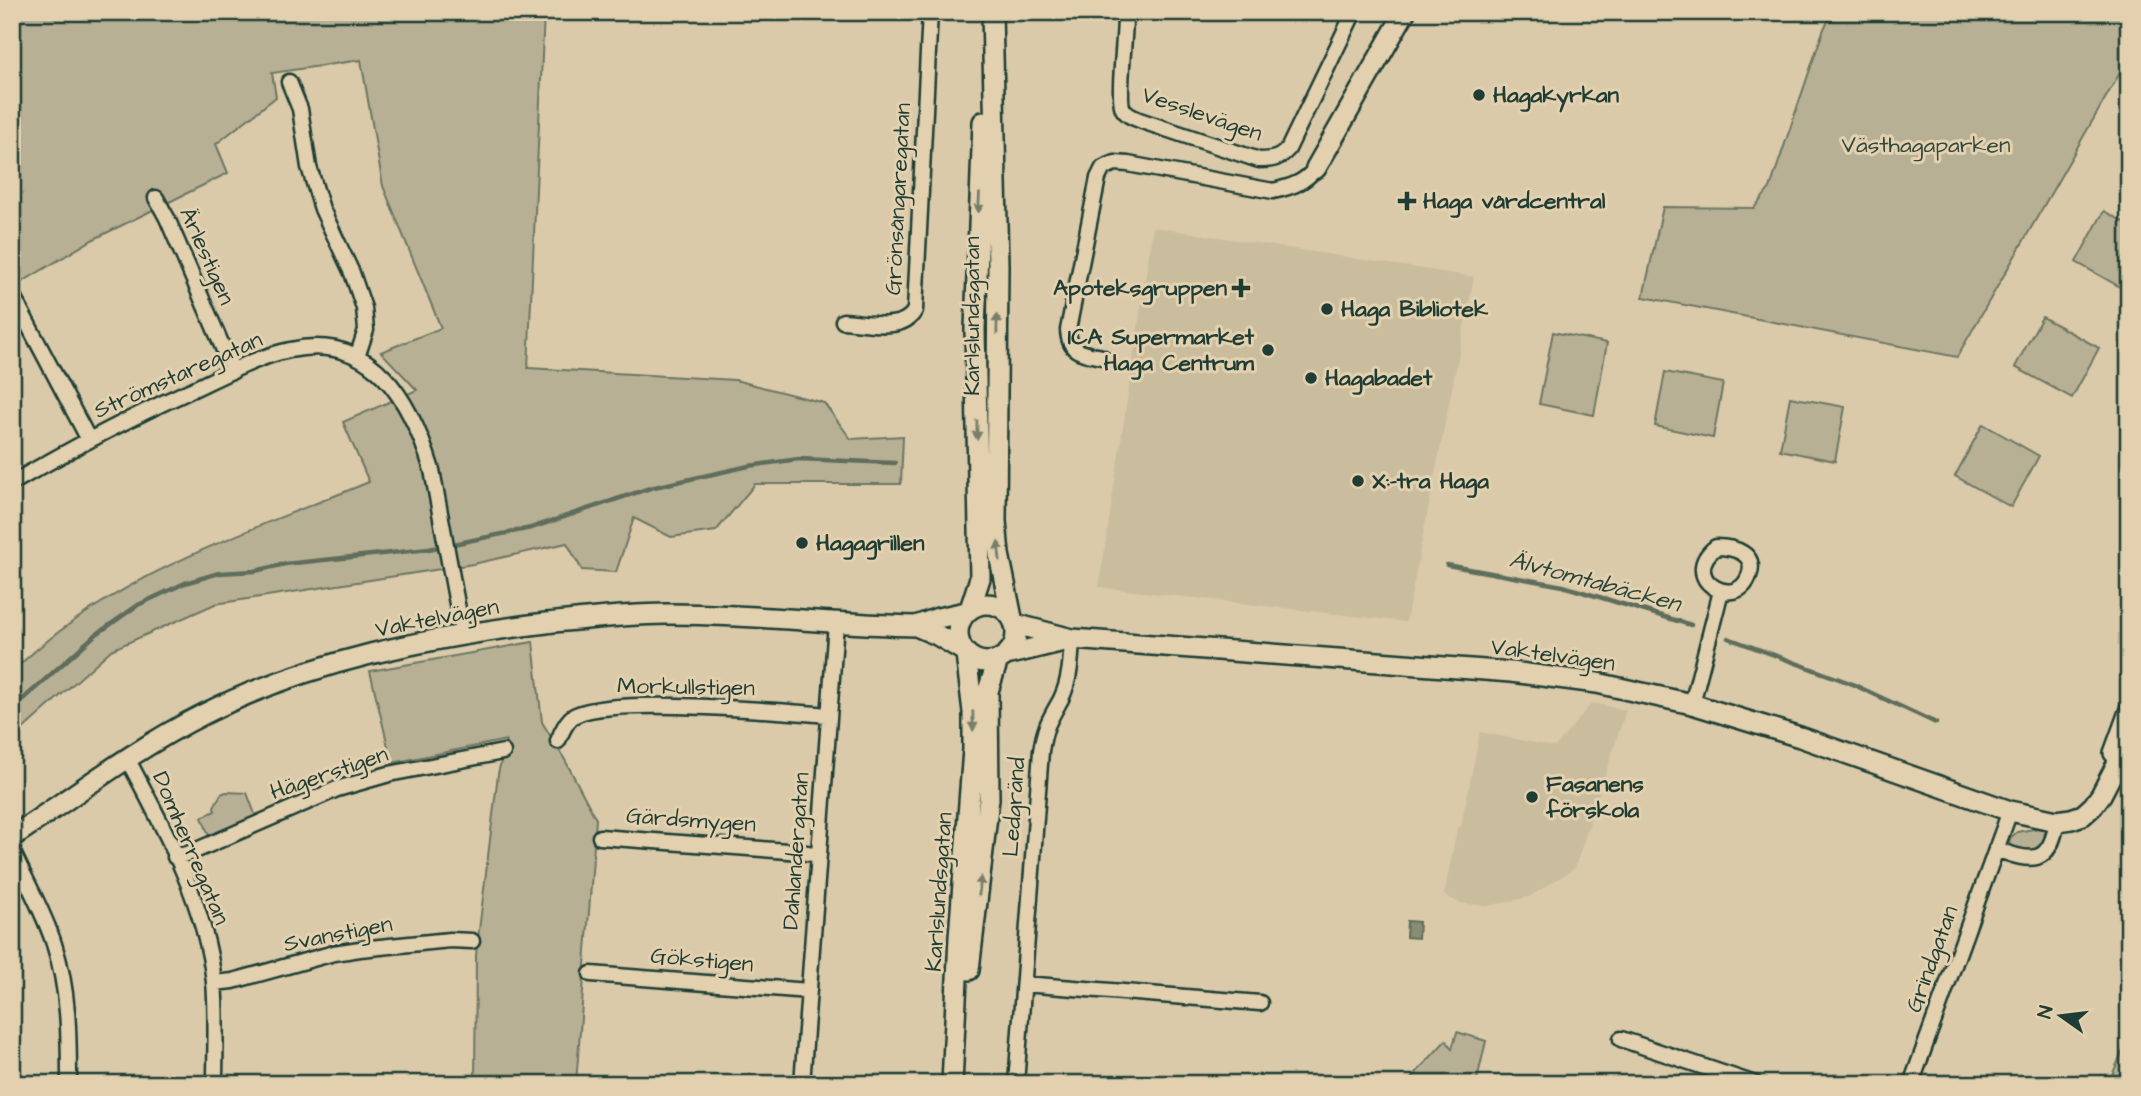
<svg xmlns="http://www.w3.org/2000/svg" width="2141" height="1096" font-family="'Architects Daughter',sans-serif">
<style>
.built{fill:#c9bd9e}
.green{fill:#b8b094;stroke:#6c7664;stroke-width:2}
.water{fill:#898d76;stroke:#5f6d5c;stroke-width:2}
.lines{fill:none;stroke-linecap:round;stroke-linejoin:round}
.stream{stroke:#5f6d5c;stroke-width:4.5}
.street-casing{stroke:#1f3d34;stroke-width:19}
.secondary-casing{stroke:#1f3d34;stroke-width:24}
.street{stroke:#e2d0ae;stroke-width:14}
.secondary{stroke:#e2d0ae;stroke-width:19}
.oneway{fill:#777f6b}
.poi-dot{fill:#1f3d34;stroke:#e2d0ae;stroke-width:2.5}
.labels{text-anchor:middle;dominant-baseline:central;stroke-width:6;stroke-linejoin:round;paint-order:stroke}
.poi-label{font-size:23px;font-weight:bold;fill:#1f3d34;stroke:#e2d0ae;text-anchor:start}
.street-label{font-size:23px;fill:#1f3d34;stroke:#e2d0ae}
.park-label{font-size:23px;fill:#2e483e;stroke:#e2d0ae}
.water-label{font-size:24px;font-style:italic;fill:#2a453b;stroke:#e2d0ae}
</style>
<rect width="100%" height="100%" fill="#dacaa9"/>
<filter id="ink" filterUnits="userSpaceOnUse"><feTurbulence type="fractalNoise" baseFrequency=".0143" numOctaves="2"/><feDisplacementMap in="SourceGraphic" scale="14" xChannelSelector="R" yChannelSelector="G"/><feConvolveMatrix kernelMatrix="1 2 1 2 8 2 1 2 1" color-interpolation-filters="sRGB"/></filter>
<g filter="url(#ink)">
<path class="built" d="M1153 227 1474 277 1406 622 1099 587Z
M1592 703 1626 710 1575 868 1529 897 1488 906 1459 903 1444 895 1457 829 1461 826 1480 732 1555 747Z"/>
<path class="green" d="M12 12H544L528 368 735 380 824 403 851 439 903 436 901 484H755L716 531 671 537 634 518 616 572 582 570 567 543 473 564 215 604 111 650 12 739V672C109 576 245 533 369 482L343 422 417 390 381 352 441 328 383 186 361 60 272 73 276 97 216 144 228 173 92 240 12 288Z
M1832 12H2129V57L1957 357 1643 297 1663 207 1754 208 1770 188 1823 31Z
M2104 211 2129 225V292L2076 262Z
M2042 317 2099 348 2072 398 2015 367Z
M1553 332 1607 343 1594 415 1539 404Z
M1665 372 1723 383 1713 438 1655 426Z
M1790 397 1845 407 1835 461 1780 450Z
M1983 424 2039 456 2011 507 1955 476Z
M533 642 542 722 565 760 596 819 576 1084H475L476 955 498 774 506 740 392 763 370 671Z
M226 792 247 793 255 814 258 815 209 836 202 817 215 811 214 807 221 794Z
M2039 828 2044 830 2045 841 2038 850C2028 852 2016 852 2009 843L2010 838 2017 832Z
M1457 1032 1486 1041 1476 1084H1406L1446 1040 1452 1049Z
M2129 1037V1084H2108Z"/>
<path class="water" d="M1407 921 1419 922 1418 938 1406 937Z"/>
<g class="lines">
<path class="stream" d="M1447 565 1563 586 1691 625
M1728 638 1850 683 1936 723
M12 709 94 636 138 605 185 583 219 573 255 571 285 564 429 549 531 528 650 488 749 466 799 459 895 463"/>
<g class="street-casing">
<path id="street" d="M1125 12C1126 32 1117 98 1123 109 1127 116 1135 118 1142 121L1259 160C1272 160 1279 159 1288 149L1354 12
M289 82 300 109 309 167 322 209 352 273 364 308 366 330 357 357
M156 198 167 218 233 371
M12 294 89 440
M843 321C866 322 903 333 915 310L930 12
M1102 357C1082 353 1069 353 1068 330L1098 178 1103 168 1115 163 1128 164 1273 191C1291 187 1304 183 1316 168
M12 483C69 450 127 419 187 392 220 377 255 357 290 350 374 332 411 402 432 470L463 636
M1716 547C1733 547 1758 553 1749 576 1736 612 1677 578 1716 547Z
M1692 704 1721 591
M558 741C561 733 565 724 571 718 598 694 786 712 829 715
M127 758C164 828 205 902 214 982 217 1015 215 1050 215 1084
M600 837 801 852 819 855
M1996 849C2032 863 2050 865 2057 821
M12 850C26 882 44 912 54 944 69 990 69 1036 69 1084
M175 857 190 853 337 789 389 774 503 752
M591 974 809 991
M214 983 233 981 334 953 360 949 450 940 472 941
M1024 984 1260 1003
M1621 1039 1755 1084
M802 1084 836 623
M1016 1084 1041 751C1045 725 1049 721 1061 699 1070 681 1071 659 1072 639
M1911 1084 2010 811"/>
</g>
<g class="secondary-casing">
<path id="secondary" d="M992 12 998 265 996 521 999 554 1012 618
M1316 168 1405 12
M958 633a29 29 0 1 1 58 0a29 29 0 1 1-58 0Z
M970 609 980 578 975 329 983 122
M1015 624 1072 639 1511 672 1597 683 1692 704 1800 737 2010 811 2057 821 2071 819 2083 815 2093 806 2101 795 2129 741
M916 626 937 635 964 651
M1006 655 1068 640
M2114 753 2129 712
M12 837C75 795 136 748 204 714 309 661 430 637 546 623 586 619 627 614 667 614 751 614 833 624 916 626L938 618 966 612
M969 970 989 799 988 691 998 660
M952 1084 959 937 973 749V712L966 654"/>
</g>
<use href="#street" class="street"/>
<use href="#secondary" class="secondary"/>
</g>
<defs><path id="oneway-solid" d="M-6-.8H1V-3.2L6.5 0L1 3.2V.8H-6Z" transform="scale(1.75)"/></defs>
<g class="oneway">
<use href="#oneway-solid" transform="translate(979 203) rotate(93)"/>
<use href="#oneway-solid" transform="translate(997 324) rotate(-89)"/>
<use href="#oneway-solid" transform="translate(977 430) rotate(89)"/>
<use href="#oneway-solid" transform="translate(999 551) rotate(-96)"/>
<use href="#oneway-solid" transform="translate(973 721) rotate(89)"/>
<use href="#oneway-solid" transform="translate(980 886) rotate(-83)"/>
</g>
</g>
<g class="poi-dot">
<circle cx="1479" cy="95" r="7"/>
<path d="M1403.5 190.5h7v7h7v7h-7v7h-7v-7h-7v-7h7z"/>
<path d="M1237.5 277.5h7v7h7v7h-7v7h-7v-7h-7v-7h7z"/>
<circle cx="1327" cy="309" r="7"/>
<circle cx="1268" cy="350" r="7"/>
<circle cx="1311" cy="378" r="7"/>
<circle cx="1358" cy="481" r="7"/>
<circle cx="802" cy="543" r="7"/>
<circle cx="1532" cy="797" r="7"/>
</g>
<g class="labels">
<g class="poi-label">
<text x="1493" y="95">Hagakyrkan</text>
<text x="1423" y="201">Haga vårdcentral</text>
<text x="1227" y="288" text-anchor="end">Apoteksgruppen</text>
<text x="1341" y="309">Haga Bibliotek</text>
<text x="1254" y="337" text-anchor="end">ICA Supermarket<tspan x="1254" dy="26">Haga Centrum</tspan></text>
<text x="1325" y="378">Hagabadet</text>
<text x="1372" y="481">X:-tra Haga</text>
<text x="816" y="543">Hagagrillen</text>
<text x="1546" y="784">Fasanens<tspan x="1546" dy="26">förskola</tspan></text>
</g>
<g class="street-label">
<text transform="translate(1202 114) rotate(19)">Vesslevägen</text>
<text transform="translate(898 199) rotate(-87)">Grönsångaregatan</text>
<text transform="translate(207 256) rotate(66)">Ärlestigen</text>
<text transform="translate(972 316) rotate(-90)">Karlslundsgatan</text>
<text transform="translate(178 375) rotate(-24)">Strömstaregatan</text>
<text transform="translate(437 618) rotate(-11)">Vaktelvägen</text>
<text transform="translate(1553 655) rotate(8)">Vaktelvägen</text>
<text transform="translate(686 687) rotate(1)">Morkullstigen</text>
<text transform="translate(329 773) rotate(-19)">Hägerstigen</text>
<text transform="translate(1014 807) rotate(-86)">Ledgränd</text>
<text transform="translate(691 820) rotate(4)">Gärdsmygen</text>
<text transform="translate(191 848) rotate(67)">Domherregatan</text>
<text transform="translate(796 851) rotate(-86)">Dahlandergatan</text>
<text transform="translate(939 892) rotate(-86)">Karlslundsgatan</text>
<text transform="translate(338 934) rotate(-11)">Svanstigen</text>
<text transform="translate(1932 959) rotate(-70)">Grindgatan</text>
<text transform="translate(702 960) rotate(5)">Gökstigen</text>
</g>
<g class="park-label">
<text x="1926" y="145">Västhagaparken</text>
</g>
<g class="water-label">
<text transform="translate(1595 582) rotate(15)">Älvtomtabäcken</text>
</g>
</g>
<rect width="2141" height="1096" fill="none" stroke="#e2d0ae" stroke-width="42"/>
<rect x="21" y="21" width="2099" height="1054" fill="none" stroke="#1f3d34" stroke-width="2.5" filter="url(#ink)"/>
<g transform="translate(2061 1016) rotate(284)" stroke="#e2d0ae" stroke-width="5" paint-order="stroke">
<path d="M0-5L12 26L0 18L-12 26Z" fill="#1f3d34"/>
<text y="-10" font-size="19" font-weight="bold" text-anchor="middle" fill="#1f3d34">N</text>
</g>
</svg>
